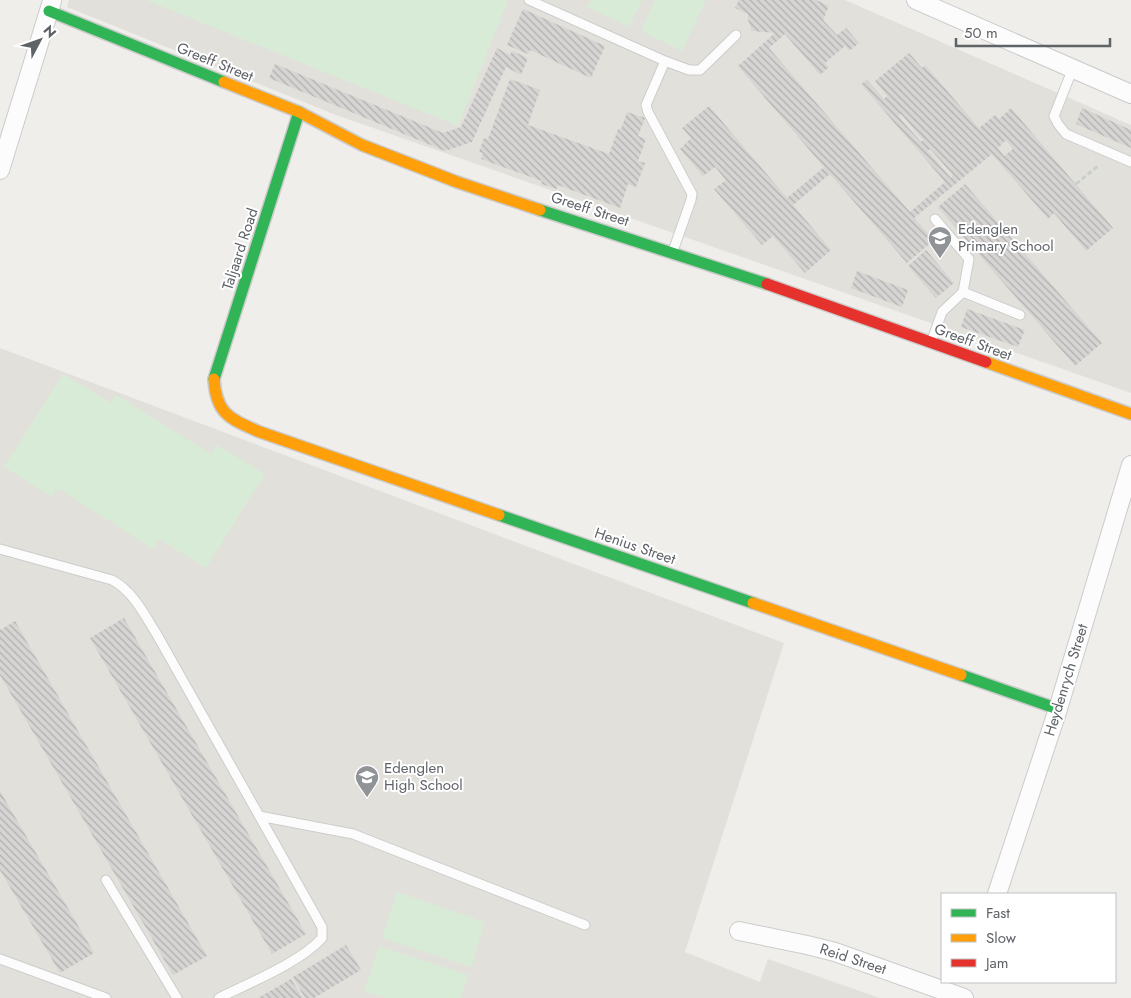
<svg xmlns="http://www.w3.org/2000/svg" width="1131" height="998" font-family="Jost,sans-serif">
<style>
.education{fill:#e2e0da}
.garden{fill:#d8ebd6}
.building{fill:url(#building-back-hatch);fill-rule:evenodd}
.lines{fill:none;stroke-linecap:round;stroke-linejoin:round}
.lane-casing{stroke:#cbcccc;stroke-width:11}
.street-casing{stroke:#cbcccc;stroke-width:20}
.fast-casing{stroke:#cacacb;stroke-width:14}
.slow-casing{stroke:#cacacb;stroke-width:14}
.jam-casing{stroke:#cacacb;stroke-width:14}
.path{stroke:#cacfcc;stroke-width:3;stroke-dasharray:5 2.5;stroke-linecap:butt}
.lane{stroke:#fdfcfc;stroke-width:9}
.street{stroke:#fdfcfc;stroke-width:18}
.fast{stroke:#30b455;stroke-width:11}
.slow{stroke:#ff9f0a;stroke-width:11}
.jam{stroke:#e5322d;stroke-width:11}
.labels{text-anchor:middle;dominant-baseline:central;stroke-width:4;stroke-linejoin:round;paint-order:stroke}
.street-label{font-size:15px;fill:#5f6368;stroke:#fff}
.poi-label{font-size:15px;fill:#5f6368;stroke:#fff;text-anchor:start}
</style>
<defs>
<pattern id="building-back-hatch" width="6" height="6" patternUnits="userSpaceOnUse" patternTransform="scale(1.25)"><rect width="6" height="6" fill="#d6d5d3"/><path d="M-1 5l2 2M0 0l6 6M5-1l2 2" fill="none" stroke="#b1b0af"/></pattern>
</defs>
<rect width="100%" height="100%" fill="#efeeea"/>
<path class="education" d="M69 0H845L1131 125V393L336 115 67 7Z
M0 348 784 643 685 952 760 982 768 959 880 998H0Z"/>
<path class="garden" d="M146 0H508L458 126Z
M591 0H642L629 27 587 7Z
M655 0H706L682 51 641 31Z
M63 374 111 403 116 395 211 454 217 445 265 474 206 568 159 539 153 549 58 488 52 497 4 467Z
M397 892 485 922 471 967 382 938Z
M379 946 468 975 461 998H386L364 991Z"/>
<path class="building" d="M739 0H816L829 6 823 20 837 35 846 28 859 43 849 51 845 46 825 63 829 67 820 75 785 34 769 48 910 212 945 182 861 84 867 80 884 99 887 96 875 81 909 53 922 68 925 65 979 128 995 115 999 119 1011 108 1113 228 1086 251 1054 213 1048 219 992 154 914 218 934 240 907 263 830 174 793 205 831 250 805 273 773 236 762 245 714 189 726 180 715 167 703 176 680 149 691 138 682 128 709 106 787 198 824 167 738 66 775 33 752 31 748 20V14L735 8ZM901 114 923 140 921 142 898 116ZM1006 140 1013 149 1004 156 998 148ZM930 149 953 175 951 178 928 151Z
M523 9 605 46 591 78 530 50 528 54 507 45Z
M497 48 510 55 512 51 528 58 521 75 506 67 472 142 445 151 269 78 275 64 443 133 461 127Z
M510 79 540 90 528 125 609 154 618 129H621L627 112 645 118 638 136 646 139 638 161 645 163 636 187 628 184 620 208 558 185 557 189 541 184 542 181 481 159 483 153 479 152 484 138 488 139Z
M1082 108 1131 130V148L1076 124Z
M965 184 1102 343 1075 366 938 207Z
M926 250 954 283 936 298 908 266Z
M857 271 908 290 902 307 851 288Z
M967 309 1025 330 1018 347 961 327Z
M124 618 306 934 272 954 90 638Z
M15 621 207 956 173 975 0 675V630Z
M0 791 94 953 60 973 0 870Z
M346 945 361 970 314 998H305L293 977Z
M291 979 303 998H258Z"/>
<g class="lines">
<g class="lane-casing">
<path id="lane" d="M529 0 665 61 689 70H700L736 35
M665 61 646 105 648 112 692 194 691 200 673 251
M1073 68 1054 116 1058 124 1066 134 1131 162
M935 219 969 259 963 292
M932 340 942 312 963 292 1020 315
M0 549 112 580C133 591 144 614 156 633L322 927V938C301 962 249 983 219 998
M259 816 353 834 585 925
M106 880 177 998
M0 959 106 998"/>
</g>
<g class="street-casing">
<path id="street" d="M916 0 1131 94
M0 170 52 1
M997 894 1058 709 1131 465
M739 931 807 945 835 952 964 998"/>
</g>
<g class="fast-casing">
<path id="fast" d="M49 11 224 82
M540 210 767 284
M214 379 299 112
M499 515 753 603
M961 675 1058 709"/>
</g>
<g class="slow-casing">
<path id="slow" d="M224 82 299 112 362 145 457 182 540 210
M986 362 1131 414
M214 379C216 414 230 419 260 432L499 515
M753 603 961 675"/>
</g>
<g class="jam-casing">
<path id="jam" d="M767 284 986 362"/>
</g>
<path class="path" d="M1076 184 1099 165"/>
<use href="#lane" class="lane"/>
<use href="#street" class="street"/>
<use href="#fast" class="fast"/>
<use href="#slow" class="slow"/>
<use href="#jam" class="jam"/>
</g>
<defs>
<g id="school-pin" transform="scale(1.25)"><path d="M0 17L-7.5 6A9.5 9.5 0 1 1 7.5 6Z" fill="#919496" stroke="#fff"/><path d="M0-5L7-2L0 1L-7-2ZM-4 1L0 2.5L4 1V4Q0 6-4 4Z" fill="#fff"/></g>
</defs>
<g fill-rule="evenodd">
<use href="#school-pin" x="940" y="238"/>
<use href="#school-pin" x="367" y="777"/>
</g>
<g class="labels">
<g class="street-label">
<text transform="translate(215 62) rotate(22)">Greeff Street</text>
<text transform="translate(590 209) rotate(18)">Greeff Street</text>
<text transform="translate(240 249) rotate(-72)">Taljaard Road</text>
<text transform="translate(973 342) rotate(20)">Greeff Street</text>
<text transform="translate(635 546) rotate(19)">Henius Street</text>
<text transform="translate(1066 680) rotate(-73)">Heydenrych Street</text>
<text transform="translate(853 959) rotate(18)">Reid Street</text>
</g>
<g class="poi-label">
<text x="958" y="229">Edenglen<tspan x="958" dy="17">Primary School</tspan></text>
<text x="384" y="768">Edenglen<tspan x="384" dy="17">High School</tspan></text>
</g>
</g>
<rect x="941" y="893" width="175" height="90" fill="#ffffff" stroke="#bfc1c3"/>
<rect x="951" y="909" width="25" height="8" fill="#30b455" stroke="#bfc1c3"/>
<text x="986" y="918" font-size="15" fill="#5f6368">Fast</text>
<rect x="951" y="934" width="25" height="8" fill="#ff9f0a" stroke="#bfc1c3"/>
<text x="986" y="943" font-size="15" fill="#5f6368">Slow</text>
<rect x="951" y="959" width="25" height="8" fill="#e5322d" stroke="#bfc1c3"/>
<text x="986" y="968" font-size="15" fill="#5f6368">Jam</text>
<g transform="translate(40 40) rotate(49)" stroke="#ffffff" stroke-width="4" paint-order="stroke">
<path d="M0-4L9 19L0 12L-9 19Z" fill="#5f6368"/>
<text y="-8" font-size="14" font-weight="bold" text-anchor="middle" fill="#5f6368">N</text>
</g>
<path d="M956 38v8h154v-8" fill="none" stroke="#5f6368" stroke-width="2.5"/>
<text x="964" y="38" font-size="15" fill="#5f6368" stroke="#ffffff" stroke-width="4" paint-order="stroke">50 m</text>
</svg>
